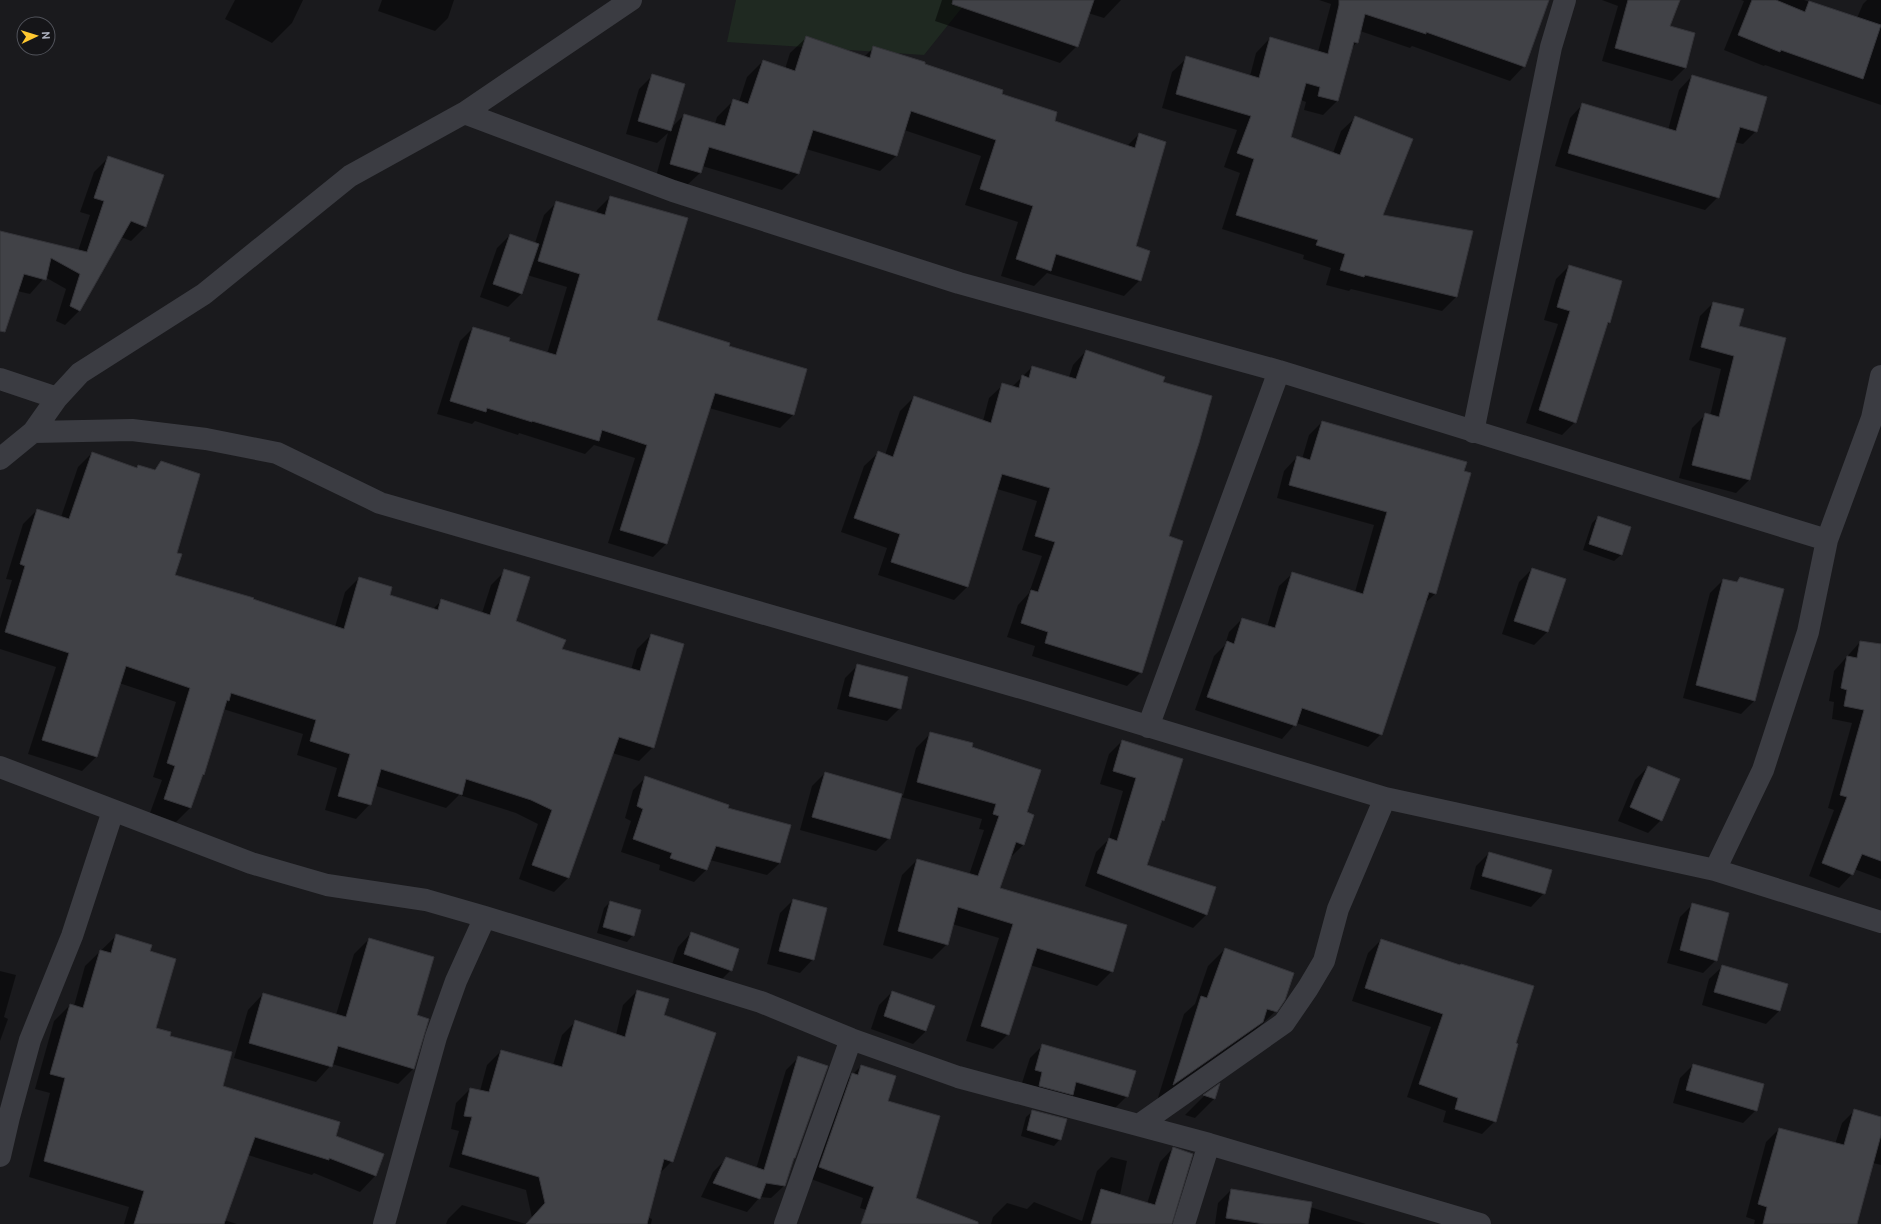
<svg xmlns="http://www.w3.org/2000/svg" width="1881" height="1224" font-family="Cabin,sans-serif">
<style>
.green{fill:#1f2921}
.shadow{fill:#0007}
.building{fill:#414247;stroke:#343439}
.lines{fill:none;stroke-linecap:round;stroke-linejoin:round}
.minor{stroke:#3b3c42;stroke-width:22}
</style>
<rect width="100%" height="100%" fill="#1a1a1d"/>
<path class="green" d="M736 0H968L924 55 727 42Z"/>
<path class="shadow" d="M235 0H303L292 23 272 43 225 19Z
M382 0H454L448 18 435 31 378 11Z
M942 0H1121L1104 18 1088 13 1077 46 1060 63 935 21Z
M1319 0H1548L1524 66 1510 81 1412 46 1410 48 1360 31 1357 42 1352 48 1338 100 1323 115 1304 110 1306 102 1301 100 1290 138 1333 153 1341 131 1356 117 1381 216 1457 296 1442 311 1351 289 1349 291 1326 285 1331 268 1303 259 1304 255 1222 229 1240 173 1224 167 1237 130 1162 108 1172 72 1187 58 1250 76 1256 53 1270 38 1318 52 1331 4Z
M1602 0H1679L1669 26 1685 68 1672 81 1602 61 1618 6Z
M1741 0H1804L1857 18 1863 4 1867 0H1881V105L1765 65 1764 66 1724 50 1744 1Z
M807 37 864 57 874 47 923 64 1000 95 1053 122 1127 146 1139 134 1134 247 1140 280 1124 296 1047 273 1034 286 1001 276 1018 222 965 205 981 156 904 130 897 155 880 171 806 149 798 174 782 190 702 166 701 172 684 188 655 180 668 133 657 143 626 134 639 89 652 76 671 128 684 115 715 124 717 117 733 101 739 102 747 77 763 61 785 69 790 53Z
M1692 76 1756 131 1743 144 1734 142 1718 197 1705 210 1555 166 1570 118 1583 104 1668 130 1679 90Z
M108 158 146 226 131 241 121 237 80 310 65 325 56 321 66 289 45 277 30 294 17 291 0 321V232L78 251 90 215 80 212 94 172Z
M610 197 656 321 727 347 805 370 793 415 780 428 709 408 666 544 653 557 608 543 635 458 594 445 585 454 519 433 518 435 475 421 472 424 437 414 460 341 473 328 508 342 547 354 567 287 527 275 521 294 508 307 480 297 497 248 510 235 535 243 544 215 557 202 596 213 597 210Z
M1569 266 1621 282 1609 323 1605 326 1575 422 1562 435 1526 423 1558 324 1544 320 1556 279Z
M1713 303 1738 326 1749 480 1736 493 1679 478 1692 428 1705 415 1710 416 1721 369 1689 360 1700 316Z
M1086 351 1162 383 1167 537 1141 672 1127 686 1032 656 1035 646 1007 637 1018 605 1029 593 1042 556 1022 550 1037 501 997 489 968 586 954 600 878 575 887 548 841 532 864 466 878 453 885 455 900 411 914 397 983 421 989 398 1003 385 1012 387 1032 367 1069 377 1073 365Z
M1322 422 1466 462 1435 594 1423 605 1381 734 1368 747 1296 723 1282 739 1195 710 1214 656 1225 645 1229 632 1242 619 1267 627 1279 586 1293 573 1355 592 1374 525 1277 498 1284 471 1297 457 1302 459 1309 435Z
M92 453 137 468 138 466 153 471 161 462 176 553 174 576 335 627 345 592 359 578 389 595 432 610 441 601 482 613 491 585 505 571 515 621 561 650 631 670 637 649 651 635 653 747 639 761 612 753 568 878 554 892 519 879 538 824 516 813 459 795 446 808 376 786 370 804 356 819 325 810 337 768 297 755 303 734 223 709 203 774 201 777 190 808 176 822 150 813 162 780 153 777 176 702 119 683 96 757 82 771 28 754 56 667 0 649V619L12 580 6 579 23 524 37 510 61 517 78 467Z
M1598 517 1630 528 1621 555 1614 561 1583 550 1592 523Z
M1532 569 1547 632 1534 645 1502 634 1519 582Z
M1740 578 1754 701 1741 714 1683 698 1710 593 1723 580 1735 583Z
M1860 642 1881 646V879L1854 869 1852 874 1839 888 1809 876 1834 810 1828 808 1852 723 1832 719 1834 702 1829 701 1834 671Z
M858 665 900 708 887 721 837 709 845 678Z
M931 733 971 748 1025 813 1023 845 1010 858 999 888 1112 971 1097 986 1030 965 1008 1034 993 1049 966 1041 999 938 952 924 947 944 932 959 883 945 902 875 917 860 969 875 984 830 979 829 982 819 901 797 889 838 876 851 800 830 812 786 825 773 903 796 916 748Z
M1122 741 1163 820 1160 823 1145 866 1214 888 1206 915 1193 928 1085 886 1096 852 1109 839 1123 791 1100 784 1109 754Z
M1648 767 1661 820 1648 833 1618 821 1635 780Z
M645 778 727 808 780 863 767 875 710 860 706 870 694 882 659 870 660 865 621 852 631 821 625 818 633 790Z
M1489 853 1544 893 1531 907 1470 889 1476 866Z
M793 900 813 959 800 973 767 964 780 913Z
M610 902 633 935 627 942 597 933 604 908Z
M1693 904 1716 960 1703 973 1667 963 1680 917Z
M691 933 731 970 718 983 671 967 678 947Z
M117 935 149 952 155 1029 168 1036 222 1087 335 1136 383 1155 375 1176 360 1192 314 1173 312 1175 248 1155 224 1220 237 1224H124L129 1207 29 1177 50 1093 35 1089 54 1021 70 1005 74 1006 85 966Z
M369 939 416 1016 428 1019 413 1069 398 1084 332 1064 316 1082 234 1058 248 1010 263 994 336 1015 354 954Z
M1381 940 1515 1044 1495 1121 1482 1134 1443 1122 1446 1111 1407 1097 1431 1027 1352 1001 1368 953Z
M1225 949 1276 1011 1245 1040 1157 1101 1184 1014 1195 1004 1208 966Z
M1723 966 1787 984 1779 1011 1766 1024 1702 1005 1709 979Z
M0 971 16 975 4 1017 8 1019 0 1041Z
M637 991 663 1016 672 1161 658 1175 647 1217 652 1219 651 1224H446L448 1219 462 1205 526 1224 532 1218 526 1190 449 1167 459 1131 451 1129 456 1103 470 1089 480 1091 487 1065 501 1051 553 1065 562 1035 576 1021 616 1035 623 1005Z
M892 992 926 1031 913 1044 871 1029 879 1005Z
M1043 1045 1127 1096 1114 1109 1022 1083 1030 1058Z
M799 1057 794 1158 785 1185 771 1198 760 1197 747 1212 701 1197 713 1172 726 1159 756 1169 786 1070Z
M1693 1065 1756 1110 1743 1123 1673 1103 1680 1078Z
M861 1066 887 1102 900 1221 860 1208 863 1198 808 1178 841 1086Z
M1219 1086 1214 1099 1195 1118 1185 1115 1204 1096Z
M1855 1110 1881 1118V1165L1873 1163 1856 1224H1754L1755 1220 1746 1217 1766 1142 1779 1129 1835 1144 1842 1123Z
M1033 1111 1060 1139 1054 1146 1021 1136 1026 1117Z
M1173 1148 1174 1210 1142 1220 1160 1162Z
M1111 1157 1127 1161 1114 1224H991L993 1217 1007 1203 1027 1209 1034 1202 1082 1221 1097 1171Z
M1231 1190 1310 1207 1366 1224H1215L1218 1203Z"/>
<path class="building" d="M953 0H1094L1078 47 952 4Z
M1339 0H1549L1525 67 1426 32V34L1365 14 1358 43 1354 42 1338 101 1318 96 1320 87 1306 83 1291 137 1340 155 1355 116 1413 139 1383 215 1473 231 1457 297 1365 275 1364 277 1340 270 1345 254 1316 245 1318 240 1236 215 1254 159 1237 153 1251 116 1176 94 1186 56 1259 78 1270 37 1328 54 1339 5Z
M1628 0H1680L1670 26 1695 33 1686 68 1615 48Z
M1752 0H1776L1805 12 1809 1 1881 25 1863 79 1781 50 1780 52 1738 35Z
M806 36 870 58 873 46 925 62V64L1003 90 1002 94 1057 112 1055 121 1135 148 1139 133 1166 142 1136 246 1150 251 1141 281 1056 254 1051 271 1016 259 1033 206 980 189 996 140 911 111 897 156 813 130 799 174 709 147 701 173 670 164 684 114 725 126 733 99 748 104 763 60 795 71Z
M652 74 685 84 671 131 638 121Z
M1692 75 1767 97 1757 132 1740 127 1719 198 1568 153 1582 103 1676 131Z
M108 156 164 175 146 227 131 221 80 311 70 306 80 274 51 258 46 280 24 274 5 332 0 331V231L87 252 104 201 94 198Z
M610 196 688 218 657 320 730 343 729 346 807 369 794 415 715 393 667 544 620 530 647 445 602 430 599 441 532 421V422L487 408 486 412 450 401 473 327 510 338 509 341 556 355 580 274 538 261 556 201 605 215Z
M510 234 539 244 522 294 493 284Z
M1569 265 1622 281 1610 323 1608 322 1576 423 1539 410 1570 311 1557 307Z
M1713 302 1744 309 1739 326 1786 338 1750 480 1692 465 1705 413 1719 417 1734 356 1701 347Z
M1086 350 1165 377 1163 382 1212 396 1199 443 1169 536 1183 541 1142 673 1045 643 1048 632 1021 623 1031 590 1038 592 1055 542 1035 536 1050 488 1002 474 968 587 891 562 900 534 854 518 878 451 893 457 914 396 991 423 1002 383 1019 388 1022 375 1029 378 1032 366 1076 379Z
M1322 421 1467 462 1464 471 1471 473 1436 594 1429 592 1382 735 1302 708 1296 726 1207 697 1227 641 1234 644 1242 618 1275 628 1292 572 1363 594 1387 512 1289 485 1297 456 1310 460Z
M92 452 137 468 138 465 155 470 161 461 200 474 177 553 182 554 175 575 254 598 253 599 344 629 359 577 392 587 390 595 438 610 441 599 490 615 504 569 530 577 516 621 566 640 562 649 640 671 651 634 684 644 654 748 619 737 569 878 532 865 552 810 531 800 466 779 462 795 381 769 371 805 338 796 350 754 310 741 316 720 231 693 229 701 227 700 204 775 203 774 191 808 164 799 175 766 167 763 190 688 126 666 97 757 42 740 69 653 5 632 25 566 20 564 37 509 69 519Z
M1598 516 1631 527 1622 555 1589 544Z
M1532 568 1566 579 1548 632 1514 621Z
M1740 577 1784 589 1755 701 1696 685 1723 579 1737 582Z
M1860 641 1881 644V861L1862 854 1853 875 1822 863 1847 797 1840 795 1864 710 1844 706 1847 690 1841 688 1847 656 1857 658Z
M857 664 908 677 901 709 849 696Z
M930 732 973 743 972 747 1041 770 1027 812 1034 815 1024 845 1016 842 1000 888 1127 925 1113 972 1037 948 1009 1035 981 1026 1013 924 958 907 948 945 898 931 917 859 978 876 999 816 993 814 996 804 917 782Z
M1122 740 1183 759 1164 821 1162 820 1147 865 1216 887 1207 915 1097 873 1109 838 1117 841 1136 778 1113 771Z
M1648 766 1680 779 1662 821 1630 807Z
M825 772 902 794 890 839 812 817Z
M645 776 729 805 728 808 791 825 780 863 716 846 707 870 670 858 672 853 633 839 643 809 637 806Z
M1489 852 1552 870 1545 894 1482 876Z
M793 899 827 908 814 960 779 951Z
M610 901 641 910 634 936 603 927Z
M1692 903 1729 913 1717 961 1680 950Z
M691 932 739 949 732 971 684 954Z
M116 934 152 945 150 951 176 959 156 1028 171 1032 170 1036 232 1052 223 1086 340 1122 336 1136 384 1154 376 1176 329 1158V1160L255 1137 224 1224H134L144 1191 44 1161 65 1078 50 1074 70 1004 83 1008 100 950 111 953Z
M369 938 434 957 417 1015 429 1019 414 1069 338 1046 332 1067 249 1043 263 993 346 1017Z
M1381 939 1460 965 1461 964 1534 986 1516 1043 1518 1044 1496 1122 1455 1109 1458 1098 1419 1084 1443 1014 1365 988Z
M1225 948 1294 973 1285 1000 1277 1012 1267 1009 1263 1022 1173 1085 1201 996 1207 998Z
M1722 965 1788 984 1780 1011 1714 992Z
M637 990 669 999 664 1015 716 1033 673 1162 664 1159 647 1224H526L545 1203 539 1177 462 1154 472 1117 464 1116 470 1088 489 1092 501 1050 562 1067 575 1020 625 1037Z
M892 991 935 1006 926 1031 884 1016Z
M1042 1044 1136 1071 1128 1097 1076 1082 1073 1095 1039 1086 1042 1072 1035 1070Z
M798 1056 828 1066 795 1158H794L785 1186 766 1183 760 1199 713 1183 726 1157 764 1170Z
M1693 1064 1764 1084 1757 1111 1686 1090Z
M861 1065 896 1076 888 1101 940 1116 916 1198 978 1222V1224H861L874 1187 819 1167 852 1073 858 1075Z
M1220 1083 1215 1099 1203 1095Z
M1854 1109 1881 1117V1135L1857 1224H1763L1767 1207 1758 1204 1779 1128 1844 1145Z
M1032 1110 1067 1119 1061 1140 1027 1130Z
M1173 1147 1193 1154 1172 1224H1091L1101 1189 1155 1205Z
M1231 1189 1312 1202 1308 1224H1264L1226 1218Z"/>
<g class="lines">
<path class="minor" d="M464 113 673 191 959 283 1279 371 1827 540
M0 379 57 398
M33 432 132 430 206 439 277 453 380 503 1032 691 1385 798 1715 870 1881 922
M1473 432 1551 47 1565 0
M0 459 33 432 57 398 80 373 204 294 350 176 464 113 631 0
M1148 727 1279 371
M0 767 251 863 327 885 426 900 485 917 761 1002 851 1039 958 1077 1209 1144 1480 1224
M1715 870 1763 770 1808 632 1827 540 1872 418 1881 376
M1139 1125 1284 1023 1308 988 1324 961 1338 909 1385 798
M0 1156 9 1117 30 1040 72 936 113 811
M384 1224 436 1037 456 981 485 917
M785 1224 851 1039
M1184 1224 1209 1144"/>
</g>
<g transform="translate(36 36) rotate(86)"><circle r="19" fill="#151518" stroke="#51535a"/>
<path d="M0-3L7 15L0 10L-7 15Z" fill="#ffc830"/>
<text y="-6" font-size="11" font-weight="bold" text-anchor="middle" fill="#acb0bd">N</text>
</g>
</svg>
